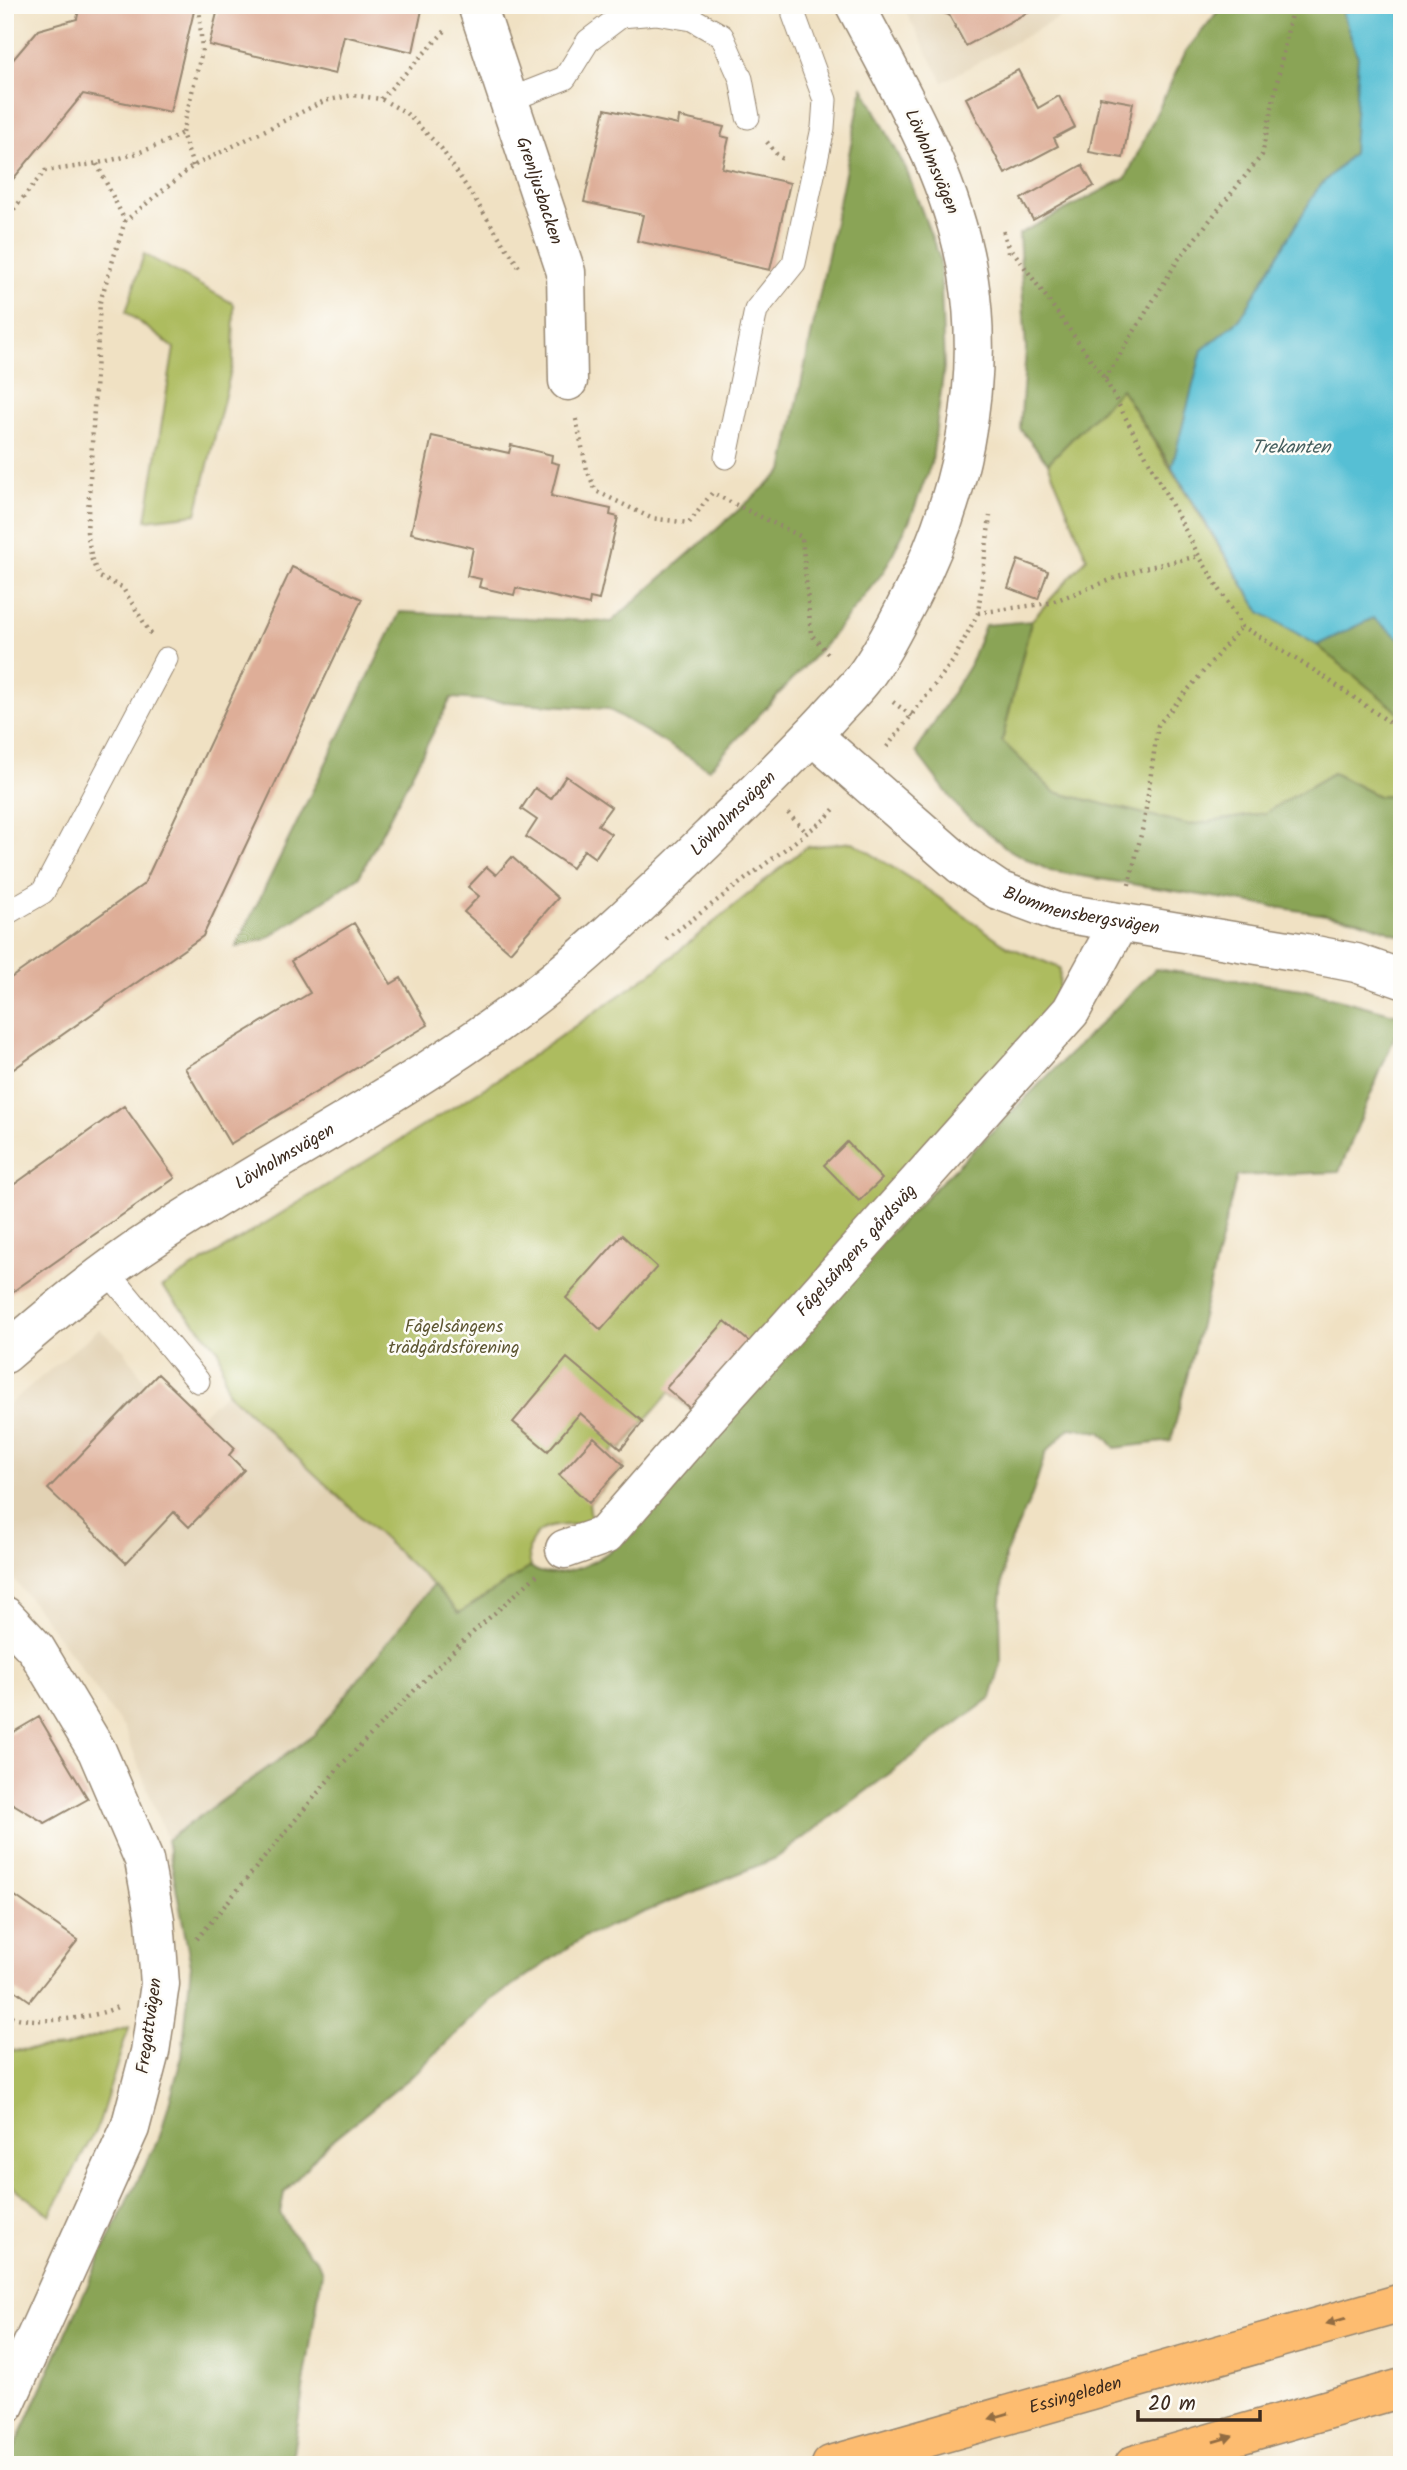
<svg xmlns="http://www.w3.org/2000/svg" width="1407" height="2470" font-family="Kalam,sans-serif">
<style>
.built{fill:#e2d2b4}
.green{fill:#adbc5f;stroke:#74733e;stroke-width:2}
.forest{fill:#8aa456;stroke:#62673a;stroke-width:2}
.water{fill:#57bfd4;stroke:#497479;stroke-width:2}
.building{fill:#deae98}
.lines{fill:none;stroke-linecap:round;stroke-linejoin:round}
.service-casing{stroke:#968670;stroke-width:25}
.minor-casing{stroke:#968670;stroke-width:41}
.tertiary-casing{stroke:#968670;stroke-width:41}
.motorway-casing{stroke:#968670;stroke-width:41}
.path{stroke:#968670;stroke-width:4.5;stroke-dasharray:2 5;stroke-linecap:butt}
.service{stroke:#fff;stroke-width:23}
.minor{stroke:#fff;stroke-width:38}
.tertiary{stroke:#fff;stroke-width:38}
.motorway{stroke:#fdbc6f;stroke-width:38}
.oneway{fill:#926c42}
.labels{text-anchor:middle;dominant-baseline:central;stroke-width:5;stroke-linejoin:round;paint-order:stroke}
.street-label{font-size:18px;fill:#3b2a1e;stroke:#fdfcf7}
.park-label{font-size:18px;fill:#5d5632;stroke:#fdfcf7}
.water-label{font-size:19px;font-style:italic;fill:#455e5e;stroke:#fdfcf7}
</style>
<rect width="100%" height="100%" fill="#fdfcf7"/>
<filter id="ink" filterUnits="userSpaceOnUse"><feTurbulence type="fractalNoise" baseFrequency=".0143" numOctaves="2"/><feDisplacementMap in="SourceGraphic" scale="14" xChannelSelector="R" yChannelSelector="G"/><feConvolveMatrix kernelMatrix="1 2 1 2 8 2 1 2 1" color-interpolation-filters="sRGB"/></filter>
<filter id="wash" filterUnits="userSpaceOnUse"><feTurbulence type="fractalNoise" baseFrequency=".00686" numOctaves="4" result="noise"/><feDisplacementMap in="SourceGraphic" scale="28" xChannelSelector="R" yChannelSelector="G"/><feGaussianBlur stdDeviation="1.57" result="paint"/><feColorMatrix in="noise" values="0 0 0 0 0 0 0 0 0 0 0 0 0 0 0 0 0 1.4 0 .05"/><feComposite in="paint" operator="in"/></filter>
<g filter="url(#wash)">
<rect width="100%" height="100%" fill="#f0e1c3"/>
<path class="built" d="M902 5H1082L943 82Z
M99 1329 124 1350 147 1385 158 1374 201 1415 227 1392 433 1585 315 1734 167 1840 125 1730 52 1628 5 1568V1407Z"/>
<path class="green" d="M144 254 234 304 233 362 196 514 146 520 174 348 126 312Z
M1121 389 1260 612 1317 645 1402 715V735L1399 740 1402 746V797L1378 796 1333 773 1265 813 1190 825 1054 792 1002 742 1031 621 1087 558 1048 463Z
M853 842 931 892 1007 946 1060 968 1058 1008 695 1413 670 1392 621 1449 617 1446 611 1453 624 1465 589 1503 591 1518C573 1532 547 1517 533 1539 527 1548 528 1557 531 1567L459 1613 433 1585 227 1392 219 1350 162 1287 494 1082 653 972 806 847Z
M129 2026 98 2126 50 2215 5 2181V2051L64 2047Z"/>
<path class="forest" d="M1223 5H1340L1358 57 1353 153 1318 188 1240 319 1202 350 1172 467 1121 389 1048 463 1020 429 1026 349 1019 234 1126 178 1186 51Z
M863 87 906 169 940 259 944 367 932 461 911 517 884 571 828 641 709 769 608 709 451 698 359 877 266 939 236 947 400 612 611 622 783 471Z
M1373 618 1402 640V715L1317 645Z
M1031 621 1002 741 1054 792 1190 825 1265 813 1333 773 1378 796 1402 797V936L1357 920 1050 871 1009 850 961 811 916 752 969 666 985 625Z
M1155 969 1301 989 1402 1016V1018L1339 1172 1237 1176 1171 1441 1115 1448 1101 1432 1070 1428 1046 1452 1032 1495 1005 1555 1000 1613 1001 1664 991 1698 776 1858 584 1937 490 2001 410 2078 324 2147 284 2193 280 2213 289 2230 318 2262 322 2272 291 2465H7L108 2240 160 2136 182 2056 191 1965 167 1840 315 1734 433 1585 459 1613 531 1567C550 1584 593 1564 610 1551L873 1250Z"/>
<path class="water" d="M1340 5H1402V640L1373 618 1317 645 1260 612 1172 467 1202 350 1240 319 1318 188 1353 153 1358 57Z"/>
<g id="blocks">
<path class="building" d="M80 5H165L194 11 170 112 83 94 5 189V69L38 30 77 19Z
M219 5H423L413 52 344 36 335 74 209 45Z
M927 5H1041L966 46 949 15 927 7Z
M1018 70 1038 108 1059 96 1075 127 1054 138 1058 146 1005 174 966 98Z
M1100 97 1133 103 1123 158 1089 152Z
M605 109 678 125 679 117 724 127 721 136 729 138 722 168 790 183 770 270 637 241 643 215 584 202Z
M1082 165 1094 186 1033 220 1021 199Z
M432 436 509 453 511 445 552 455 551 462 559 464 551 496 611 509 610 515 618 517 599 600 590 598 589 605 516 588 514 595 479 587 481 579 467 576 473 548 411 533Z
M1018 560 1048 571 1038 599 1008 588Z
M292 567 362 599 203 936 5 1075V982L144 884Z
M566 776 611 807 598 825 611 834 595 858 584 850 572 868 526 837 537 820 521 809 535 788 551 799Z
M512 857 558 898 510 952 464 912 479 896 468 887 487 867 496 875Z
M354 923 391 984 401 978 428 1025 230 1144 185 1068 310 993 291 961Z
M124 1106 175 1178 5 1297V1191Z
M847 1142 882 1179 859 1201 824 1165Z
M622 1235 657 1267 601 1330 566 1298Z
M725 1321 754 1346 695 1413 666 1388Z
M567 1358 643 1422 621 1449 580 1413 548 1451 513 1422Z
M158 1374 235 1448 229 1455 244 1470 189 1527 174 1512 126 1563 48 1489Z
M594 1437 624 1465 589 1503 559 1475Z
M39 1717 88 1799 45 1823 5 1799V1737Z
M5 1889 78 1940 30 2001 5 1983Z"/>
</g>
</g>
<g filter="url(#ink)">
<use href="#blocks" fill-opacity="0" stroke="#968670" stroke-width="2"/>
<g class="lines">
<g class="service-casing">
<path id="service" d="M509 100 565 78 588 41 621 16 656 13 692 19 722 36 741 79 748 117
M726 457 756 310 794 263 823 128 825 100 794 15V5
M5 914 43 892 166 659
M107 1271 198 1381"/>
</g>
<g class="minor-casing">
<g id="minor">
<path id="s1" d="M477 5 566 272 568 381"/>
<path id="s2" d="M812 735 961 865 998 890 1057 912 1300 952 1356 963 1402 979"/>
<path id="s3" d="M565 1549 605 1535 704 1421 1071 1011 1119 923"/>
<path d="M5 1616 36 1649 97 1751 144 1860 155 1920 160 1984 150 2052 130 2128 5 2405"/>
</g>
</g>
<g class="tertiary-casing">
<g id="tertiary">
<path id="s4" d="M5 1354C54 1312 103 1271 157 1236 271 1160 394 1099 505 1018 579 965 645 900 710 837 749 798 789 760 826 720 838 706 852 693 863 679 881 655 895 627 909 600 961 500 986 386 968 274 952 177 900 91 855 5"/>
</g>
</g>
<g class="motorway-casing">
<g id="motorway">
<path id="s5" d="M831 2465 1402 2303"/>
<path d="M1134 2465 1402 2388"/>
</g>
</g>
<path class="path" d="M381 99 445 31
M767 142 779 157 783 159
M97 164 125 221
M193 166 182 133 202 51 199 5
M5 220 45 171C92 165 140 158 182 133
M1003 231 1007 243 1008 253
M1008 244 1105 379 1199 556 1242 626 1320 674 1402 731
M1105 379 1178 260 1262 155 1293 5
M576 419 587 470 596 491 651 518 689 523 712 493 802 537 811 634 830 656
M978 613 1049 603 1140 569 1199 556
M151 634 122 587 99 577 92 560 87 532 100 302 125 221 193 166 324 101 353 95 381 99 405 112 441 148 519 267
M893 702 912 716
M887 747 953 661 978 613 990 516
M788 813 807 833
M1129 885 1144 822 1158 725 1242 626
M666 939 825 819 836 807
M197 1939 340 1766 461 1643 537 1575
M5 2014C29 2026 94 2019 117 2007"/>
<use href="#service" class="service"/>
<use href="#minor" class="minor"/>
<use href="#tertiary" class="tertiary"/>
<use href="#motorway" class="motorway"/>
</g>
<defs><path id="oneway-solid" d="M-6-.8H1V-3.2L6.5 0L1 3.2V.8H-6Z" transform="scale(1.75)"/></defs>
<g class="oneway">
<use href="#oneway-solid" transform="translate(1336 2321) rotate(164)"/>
<use href="#oneway-solid" transform="translate(999 2416) rotate(164)"/>
<use href="#oneway-solid" transform="translate(1223 2439) rotate(-16)"/>
</g>
</g>
<g class="labels">
<g class="street-label">
<text transform="translate(931 162) rotate(67)">Lövholmsvägen</text>
<text stroke="none"><textPath href="#s1" startOffset="196">Grenljusbacken</textPath></text>
<text stroke="none"><textPath href="#s4" startOffset="910">Lövholmsvägen</textPath></text>
<text stroke="none"><textPath href="#s2" startOffset="329">Blommensbergsvägen</textPath></text>
<text stroke="none"><textPath href="#s4" startOffset="343">Lövholmsvägen</textPath></text>
<text stroke="none"><textPath href="#s3" startOffset="422">Fågelsångens gårdsväg</textPath></text>
<text transform="translate(150 2026) rotate(-82)">Fregattvägen</text>
<text stroke="none"><textPath href="#s5" startOffset="254">Essingeleden</textPath></text>
</g>
<g class="park-label">
<text x="454" y="1327">Fågelsångens<tspan x="454" dy="21">trädgårdsförening</tspan></text>
</g>
<g class="water-label">
<text x="1291" y="448">Trekanten</text>
</g>
</g>
<rect width="1407" height="2470" fill="none" stroke="#fdfcf7" stroke-width="28"/>
<path d="M1138 2410v10h122v-10" fill="none" stroke="#3b2a1e" stroke-width="3.5"/>
<text x="1148" y="2410" font-size="21" fill="#3b2a1e" stroke="#fdfcf7" stroke-width="5" paint-order="stroke">20 m</text>
</svg>
